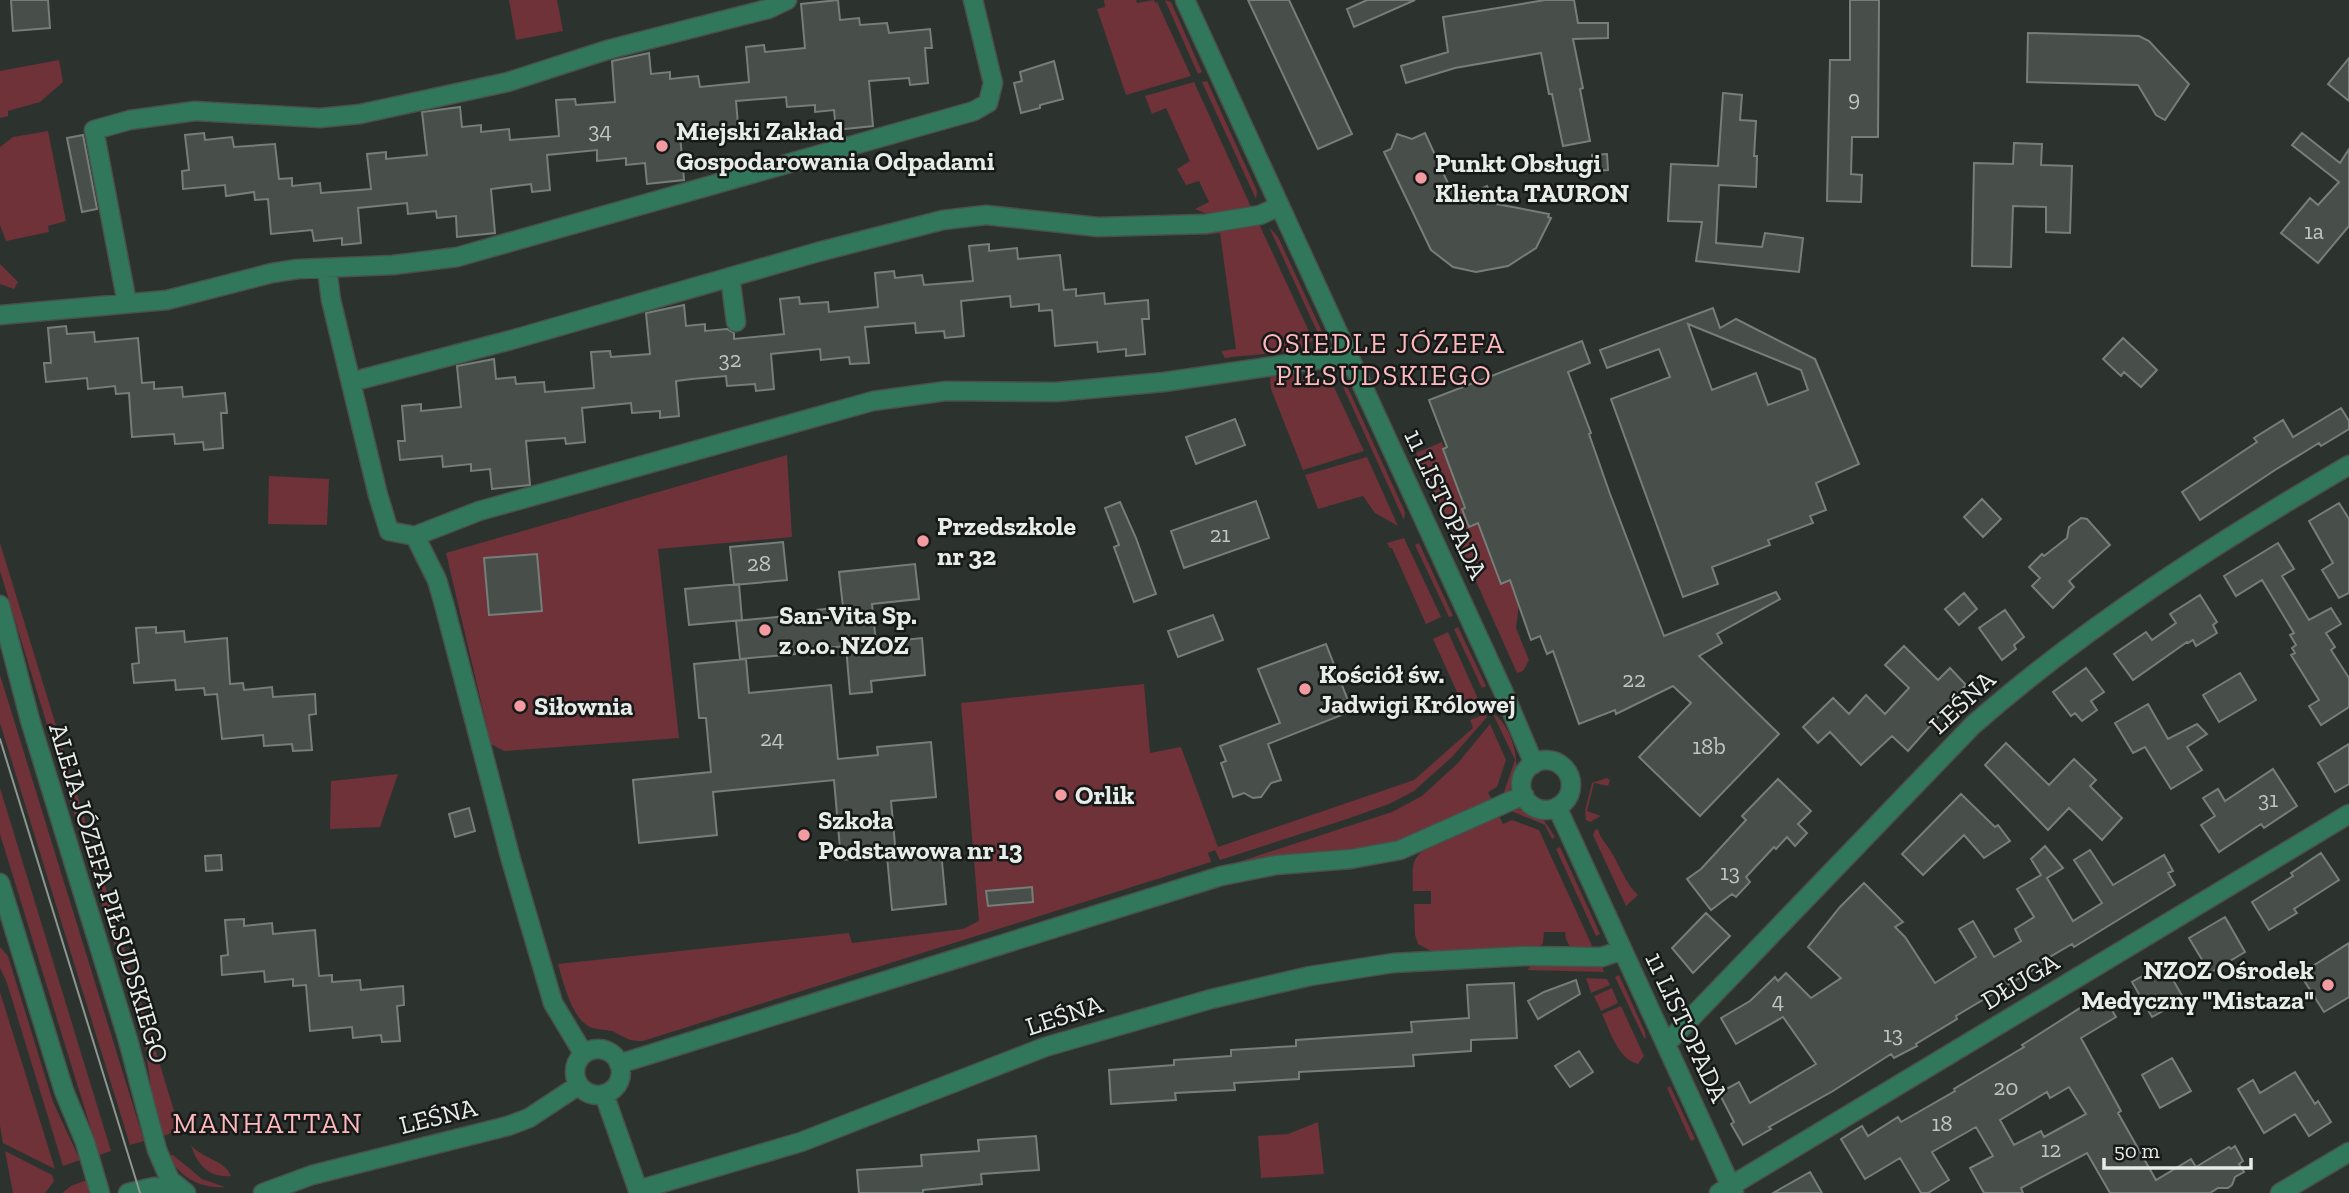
<svg xmlns="http://www.w3.org/2000/svg" width="2349" height="1193" font-family="'Zilla Slab',serif">
<style>
.green{fill:#6e3238}
.building{fill:#484f4b;stroke:#767e7a;stroke-width:2;fill-rule:evenodd}
.lines{fill:none;stroke-linecap:round;stroke-linejoin:round}
.minor-casing{stroke:#4a514d;stroke-width:21}
.minor{stroke:#31775b;stroke-width:18}
.tram{stroke:#8f9591;stroke-width:2}
.poi-dot{fill:#f49aa1;stroke:#161918;stroke-width:2.5}
.labels{text-anchor:middle;dominant-baseline:central;stroke-width:5;stroke-linejoin:round;paint-order:stroke}
.number-label{font-size:23px;fill:#bfc5c2}
.poi-label{font-size:26px;font-weight:bold;fill:#e7ece9;stroke:#161918;text-anchor:start}
.street-label{font-size:26px;fill:#e7ece9;stroke:#161918}
.neighbourhood-label{font-size:28px;letter-spacing:2px;fill:#feb9bd;stroke:#161918}
</style>
<rect width="100%" height="100%" fill="#2c332f"/>
<path class="green" d="M509 0H557L563 31 516 40Z
M1104 0H1136L1137 3 1154 0 1155 3 1157 2 1191 76 1126 95 1097 9 1105 7Z
M1165 0 1171 2 1202 72 1198 74Z
M59 60 63 82 40 102 8 111V116L0 118V71Z
M1207 81 1257 191 1256 199 1202 82Z
M1194 82 1251 207 1247 210 1210 215 1195 209 1209 202 1199 181 1186 185 1177 169 1190 161 1166 108 1152 114 1145 96Z
M48 131 66 221 48 226 49 232 6 241 0 225V147L13 137Z
M1259 224 1313 340C1301 354 1244 355 1225 358L1221 351 1236 349 1220 233 1205 235 1208 230Z
M1269 227 1278 237 1324 336 1322 342Z
M0 264 18 282 14 289 0 284Z
M1299 373 1300 380 1319 379 1332 383 1364 451 1303 470 1271 389 1270 377Z
M1339 378 1347 386 1405 512 1404 520Z
M1442 442 1469 526 1478 523 1500 583 1510 580 1519 604 1516 628 1529 660 1523 671 1517 673 1475 579 1480 576 1472 559 1466 561 1416 453Z
M787 455 792 537 658 549 679 738 504 751 491 744 446 553Z
M1367 457 1398 526 1375 513 1363 496 1318 509 1305 475Z
M269 476 329 479 327 525 268 524Z
M1404 538 1441 617 1426 624 1392 548H1390L1387 543Z
M0 543 180 1130 163 1136 153 1102 145 1045 0 571Z
M1419 543 1453 616 1449 617 1415 545Z
M1458 627 1486 686 1482 688 1454 629Z
M1448 632 1479 701 1471 704 1462 703 1433 639Z
M0 675 144 1141 130 1145 0 723Z
M1144 684 1150 753 1181 747 1218 847 1414 780 1473 728 1470 720 1485 714 1487 717 1452 757 1414 791 1389 804 1347 819 1220 860 1215 850 1208 853 1211 862 643 1041C629 1042 623 1036 612 1031 605 1029 597 1030 590 1027 572 1019 563 982 558 964L849 933 852 943 963 929 979 921 961 703Z
M1493 714C1513 723 1529 783 1503 795L1515 760Z
M1490 724 1506 760 1497 787 1488 792 1492 800 1414 835 1377 846 1272 857 1223 867 1392 812 1422 796 1458 763Z
M398 774 380 827 330 829 331 781Z
M1607 778 1610 780 1608 786 1594 783 1587 811 1601 816 1590 822 1586 820 1585 811 1592 783Z
M0 788 111 1151 99 1155 0 834Z
M1518 809 1543 819 1555 837 1552 839 1545 825 1511 811Z
M1499 816 1503 824 1512 820 1539 830 1593 948 1570 947 1566 939 1565 932H1544L1543 943 1539 947 1431 951 1418 944 1415 935 1414 904H1431V891H1413C1413 876 1409 860 1423 851Z
M1598 829C1600 838 1605 842 1610 850 1620 865 1624 882 1638 895L1626 906 1593 835 1595 830Z
M1560 847 1600 934 1596 936 1556 849Z
M0 947 8 956 53 1102 80 1160 63 1166 7 983 0 968Z
M1533 964 1602 966 1604 972 1527 970Z
M1619 975 1645 1032 1646 1038H1644L1615 977Z
M1586 978 1607 979 1610 985 1591 993Z
M1612 988 1618 1003 1601 1011 1594 996Z
M0 992 55 1169 3 1143 0 1126Z
M1621 1006 1644 1056 1638 1064C1618 1059 1610 1031 1602 1014Z
M1670 1086 1695 1139 1691 1141 1667 1088Z
M1318 1122 1324 1174 1261 1178 1258 1136 1288 1134Z
M191 1145C202 1159 224 1159 231 1176 209 1178 197 1165 191 1145Z
M5 1151 52 1175 54 1181 45 1193H13Z
M173 1155 202 1179 225 1187C201 1189 179 1177 169 1156Z
M87 1180 89 1193H62L71 1186Z"/>
<path class="building" d="M11 0H48L50 28 13 31Z
M838 0 840 20 859 18 860 25 887 23 889 33 930 29 932 48H925L928 83 910 85 909 78 869 81 873 126 836 130 834 110 815 112V105L787 107 786 97 736 101 739 136 721 138 720 132 680 135 684 180 647 184 645 163 626 165V158L597 161V150L547 155 550 190 532 192 531 184 491 189 495 233 457 237 456 216 437 218 436 211 408 214 407 203 358 208 361 243 342 245V238L314 241 312 230 271 234 268 199 255 200 254 192 226 196 225 185 183 189 182 171 189 170 185 135 204 133 205 140 232 137 234 147 275 144 279 179 292 178V186L320 183 321 193 371 189 367 154 386 152V159L427 155 422 112 460 107 462 127 481 125V132L509 129 510 140 559 136 556 100 575 99 576 105 615 102 612 61 649 53 651 74 670 72V79L698 76 700 87 749 82 746 47 764 45 765 52 805 48 801 4Z
M1248 0H1289L1352 134 1318 149Z
M1367 0H1415L1354 27 1347 9Z
M1545 0H1574L1578 23H1608V38L1573 39 1583 88 1580 89 1590 141 1563 146 1552 94H1549L1541 53 1455 68 1406 83 1401 66 1448 52 1443 17Z
M1850 0H1879L1878 137H1852L1851 174 1862 175 1861 202 1827 201 1830 60H1850Z
M2028 33 2139 36 2149 41 2189 84 2165 120 2156 115 2138 85 2027 82Z
M2349 58V101L2328 84Z
M1054 61 1063 99 1040 105V108L1021 113 1014 83 1022 81 1020 72Z
M1723 93 1742 95 1740 120 1756 121 1754 156H1757L1756 187 1719 185 1716 243 1762 247 1765 233 1803 238 1799 272 1696 261 1702 222 1668 221 1671 164 1718 166Z
M1425 133 1451 190 1466 196 1487 186 1497 204 1549 214 1548 217 1551 218 1536 248 1508 266 1476 272 1453 267 1431 250 1384 152 1391 149 1397 134 1412 139Z
M2302 133 2340 163 2349 149V226L2318 263 2281 233 2310 198 2318 205 2339 182 2292 145Z
M83 135 97 209 82 212 67 138Z
M2014 143 2042 144 2041 165 2072 166 2070 233 2046 232V207L2013 206 2011 267 1972 266 1974 163 2013 164Z
M1607 154 1608 170 1593 171 1592 155Z
M989 244V251L1017 248 1018 259 1060 255 1064 290 1076 289V296L1104 293 1105 304 1148 300 1149 319H1142L1145 354 1126 356V349L1098 352 1097 342 1055 346 1052 310 1039 311V304L1011 307 1010 296 961 301 964 336 945 338 944 331 916 333 915 323 865 327 869 363 850 364 849 357 821 360 820 349 771 354 774 389 756 391 755 384 727 386 726 376 692 379 676 381 679 416 660 418V411L632 413 631 403 582 408 585 442 566 444 565 438 526 441 530 485 492 489 490 469 471 471V464L443 467 442 456 400 460 398 441H405L402 406 421 404V411L461 407 457 366 494 359 496 379 515 377 516 384 544 382 545 392 594 388 591 352 610 351 611 357 650 354 646 313 684 305 686 326 705 324V331L727 329 734 333V339L784 334 780 299 799 297 800 304 828 302 829 312 878 307 875 273 894 271 895 278 922 275 924 285 973 281 969 246Z
M1713 308 1720 328 1736 319 1815 359 1859 464 1816 483 1826 510 1810 516 1813 523 1768 540 1770 545 1712 567 1718 584 1683 597 1611 399 1670 377 1659 349 1607 368 1600 350ZM1688 324 1801 370 1808 390 1768 405 1756 373 1712 390Z
M66 326 67 334 94 332 95 342 138 338 142 383 154 382V389L182 387 183 397 225 393 227 413H221L223 448 204 450 203 442 175 444 174 434 132 437 129 393 116 394 115 386 88 389 87 378 46 382 44 363H51L48 328Z
M2123 338 2157 370 2141 387 2124 372 2121 376 2103 359Z
M1582 341 1590 363 1568 372 1591 433 1589 434 1610 494 1664 636 1776 592 1780 599 1717 634 1722 643 1699 656 1779 734 1700 816 1639 757 1691 703 1673 686 1616 714 1615 710 1579 724 1553 651 1547 654 1540 636 1531 640 1510 580 1501 584 1478 523 1469 527 1462 509 1465 508 1443 449 1447 447 1429 400Z
M2341 408 2349 421V429L2321 446 2319 443 2275 470 2200 520 2182 492 2257 442 2254 438 2283 420 2293 437Z
M1235 419 1245 445 1196 464 1186 437Z
M1982 499 2001 519 1983 537 1964 517Z
M1256 501 1269 538 1184 568 1171 531Z
M1120 502 1136 538 1156 594 1134 602 1114 547 1119 545 1105 508Z
M2339 503 2349 519V593L2339 598 2322 570 2333 563 2309 521Z
M2081 518 2087 519 2110 545 2069 581 2074 587 2053 608 2032 586 2040 578 2029 567 2042 554 2044 556 2067 538 2069 527Z
M783 542 787 580 734 585 730 547Z
M2278 543 2294 569 2282 576 2309 620 2331 608 2341 624 2326 633 2335 647 2331 650 2349 678V707L2321 725 2309 706 2319 700 2291 655 2295 653 2292 648 2296 645 2290 635 2294 633 2262 580 2236 596 2224 576Z
M537 554 542 611 489 615 484 558Z
M915 564 919 599 872 604 876 643 922 638 925 675 871 681 872 692 850 694 846 646 795 651V654L740 659 736 621 817 613V610L843 607 839 572Z
M739 584 742 620 689 625 685 589Z
M1964 593 1977 609 1959 625 1945 609Z
M2200 595 2217 622 2213 625 2217 633 2196 646 2193 640 2188 643 2187 642 2133 680 2114 654 2146 632 2152 640 2176 623 2170 614Z
M2005 610 2024 637 2014 645 2016 649 2002 660 1979 628Z
M1213 615 1223 640 1178 657 1168 631Z
M156 627V633L184 631 185 642 227 638 230 684 243 683 244 690 272 687 273 697 315 694 316 714 309 715 312 750 293 751 292 744 264 746 263 735 222 739 217 694 205 695 204 688 176 690 175 680 134 683 132 664 139 663 136 628Z
M1326 644 1352 711 1268 744 1281 780 1271 783 1261 797 1253 798 1244 793 1233 797 1221 763 1226 761 1220 746 1280 723 1258 669Z
M1904 646 1938 680 1950 668 1966 685 1955 696 1958 699 1945 709 1908 751 1892 736 1861 765 1830 732 1818 743 1803 727 1833 698 1849 714 1866 695 1885 714 1909 688 1885 665Z
M746 659 749 693 831 685 838 759 878 755 877 747 931 742 936 797 891 801 896 855 941 851 946 904 892 910 887 856 841 860 834 780 713 792 717 835 639 843 633 780 711 772 706 718H699L694 664Z
M2086 668 2104 692 2091 701 2097 710 2082 721 2075 713 2071 716 2053 692Z
M2240 673 2256 700 2219 722 2203 695Z
M2148 704 2168 739 2197 724 2207 734 2187 747 2202 770 2171 789 2145 747 2133 753 2115 723Z
M2006 743 2049 785 2074 759 2096 780 2090 786 2122 818 2102 840 2069 808 2048 830 1985 765Z
M2349 744V784L2335 792 2318 763Z
M2273 769 2297 806 2264 828 2261 824 2219 852 2201 825 2215 816 2203 798 2218 789 2225 801Z
M1778 779 1811 811 1798 824 1807 833 1795 846 1787 837 1776 849 1774 847 1746 877 1750 882 1736 897 1732 894 1711 910 1687 879 1701 869 1746 820 1742 816Z
M1961 794 1995 827 1998 825 2010 841 1984 858 1964 835 1923 875 1902 854Z
M469 808 475 831 455 837 449 814Z
M2045 846 2063 868 2047 878 2073 921 2102 903 2074 860 2090 850 2113 885 2164 855 2173 871 2168 873 2175 885 2074 947 2072 944 2031 968 2033 970 1956 1016 1957 1019 1916 1044 1917 1046 1894 1058 1891 1054 1833 1091 1769 1127 1771 1129 1743 1145 1731 1124 1734 1122 1719 1093 1739 1082 1750 1103 1816 1064 1783 1017 1736 1044 1721 1018 1750 1001 1775 977 1778 981 1786 973 1811 998 1841 978 1808 947 1840 907 1864 883 1903 922 1895 927 1905 937 1935 983 1976 957 1959 929 1973 921 1994 957 2021 941 2015 929 2034 917 2017 889 2041 875 2031 859Z
M2321 853 2339 880 2294 909 2297 913 2269 930 2252 902 2293 876 2291 873Z
M221 855 222 870 206 871 205 856Z
M1032 887 1033 902 988 906 986 891Z
M1706 913 1730 936 1693 973 1672 948Z
M2225 917 2245 952 2210 973 2189 938Z
M244 919V926L272 923 273 934 315 930 319 976 332 975V982L360 980 361 990 403 986 404 1005 397 1006 400 1041 382 1042 381 1035 353 1038 352 1027 310 1031 306 985 293 986V979L265 982 264 971 222 975 221 956 228 955 225 920Z
M2349 943V997L2324 1012 2300 974Z
M2164 964 2184 999 2152 1017 2132 982Z
M1576 980 1580 994 1538 1019 1528 1001 1544 992Z
M1514 983 1517 1038 1471 1040V1051L1413 1055 1414 1066 1299 1072V1079L1234 1083 1235 1090 1175 1093 1176 1100 1111 1104 1109 1070 1174 1065V1060L1231 1056V1050L1296 1046V1040L1412 1032 1411 1022 1469 1018 1467 985Z
M2102 994 2116 1017 2081 1038 2121 1111 2118 1113 2156 1180 2191 1159 2196 1167 2229 1147 2231 1149 2235 1146 2243 1161 2239 1164 2244 1172 2235 1177 2232 1185 2228 1188H2218L2210 1193H2110L2087 1153 2021 1188 2023 1193H1984L1970 1168 1993 1156 1976 1127 1932 1152 1949 1180 1928 1193H1921L1900 1158 1865 1179 1841 1139 1862 1126 1868 1136 1898 1117 1901 1122 1955 1091 1954 1089 2024 1047 2022 1045ZM2069 1087 2086 1114 2044 1137 2041 1131 2014 1145 2000 1120 2047 1092 2050 1098Z
M1579 1051 1593 1072 1570 1087 1555 1066Z
M2172 1058 2191 1091 2160 1108 2142 1075Z
M2295 1072 2315 1104 2318 1101 2331 1122 2309 1136 2295 1114 2264 1133 2238 1089 2253 1080 2260 1093Z
M1036 1136 1039 1170 981 1174 982 1184 923 1190V1193H859L857 1170 922 1166 921 1155 979 1151 978 1140Z
M1810 1172 1822 1193H1773Z"/>
<g class="lines">
<g class="minor-casing">
<path id="minor" d="M1185 0 1503 691 1534 764
M327 269 331 300 378 495 389 531 415 536
M730 277 736 322
M127 303 94 130 130 120 195 111 320 118 360 114 508 82 607 50 768 9 787 0
M0 315 167 300 272 273 298 269 393 265 457 257 974 111 988 103 993 83 973 0
M351 382 511 340 818 252 943 220 986 215 1098 227 1205 224 1260 215 1280 206
M0 605 30 720 128 1040 157 1150 170 1180 186 1193
M1521 785a25 25 0 1 1 50 0a25 25 0 1 1-50 0Z
M1557 807 1734 1193
M0 883 64 1091 85 1142 100 1193
M1666 1044 1973 725C2088 624 2218 542 2349 465
M575 1072a23 23 0 1 1 46 0a23 23 0 1 1-46 0Z
M583 1053 553 1003 511 860 444 604 437 580 415 536 479 511 873 401 946 391 1056 392 1164 382 1349 355
M619 1064 1221 876 1276 865 1351 859 1400 850 1524 795
M604 1094 638 1190 801 1142 1045 1047 1211 999 1310 976 1393 963 1524 956 1602 957 1622 950
M128 1193 154 1187 181 1189
M263 1193 312 1175 508 1126 529 1118 579 1085
M1719 1193 2349 814
M2280 1193 2349 1152"/>
</g>
<use href="#minor" class="minor"/>
<path class="tram" d="M0 739 140 1193"/>
</g>
<g class="poi-dot">
<circle cx="662" cy="146" r="7"/>
<circle cx="1421" cy="178" r="7"/>
<circle cx="923" cy="541" r="7"/>
<circle cx="765" cy="630" r="7"/>
<circle cx="1305" cy="689" r="7"/>
<circle cx="520" cy="706" r="7"/>
<circle cx="1061" cy="795" r="7"/>
<circle cx="804" cy="835" r="7"/>
<circle cx="2328" cy="985" r="7"/>
</g>
<g class="labels">
<g class="number-label">
<text x="1854" y="98">9</text>
<text x="600" y="130">34</text>
<text x="2314" y="231">1a</text>
<text x="730" y="359">32</text>
<text x="1220" y="534">21</text>
<text x="759" y="563">28</text>
<text x="1634" y="679">22</text>
<text x="772" y="738">24</text>
<text x="1709" y="746">18b</text>
<text x="2268" y="799">31</text>
<text x="1730" y="872">13</text>
<text x="1778" y="1000">4</text>
<text x="1893" y="1034">13</text>
<text x="2006" y="1087">20</text>
<text x="1942" y="1123">18</text>
<text x="2051" y="1149">12</text>
</g>
<g class="poi-label">
<text x="676" y="131">Miejski Zakład<tspan x="676" dy="30">Gospodarowania Odpadami</tspan></text>
<text x="1435" y="163">Punkt Obsługi<tspan x="1435" dy="30">Klienta TAURON</tspan></text>
<text x="937" y="526">Przedszkole<tspan x="937" dy="30">nr 32</tspan></text>
<text x="779" y="615">San-Vita Sp.<tspan x="779" dy="30">z o.o. NZOZ</tspan></text>
<text x="1319" y="674">Kościół św.<tspan x="1319" dy="30">Jadwigi Królowej</tspan></text>
<text x="534" y="706">Siłownia</text>
<text x="1075" y="795">Orlik</text>
<text x="818" y="820">Szkoła<tspan x="818" dy="30">Podstawowa nr 13</tspan></text>
<text x="2314" y="970" text-anchor="end">NZOZ Ośrodek<tspan x="2314" dy="30">Medyczny "Mistaza"</tspan></text>
</g>
<g class="street-label">
<text transform="translate(1446 504) rotate(65)">11 LISTOPADA</text>
<text transform="translate(1962 702) rotate(-43)">LEŚNA</text>
<text transform="translate(109 893) rotate(73)">ALEJA JÓZEFA PIŁSUDSKIEGO</text>
<text transform="translate(2020 981) rotate(-31)">DŁUGA</text>
<text transform="translate(1064 1015) rotate(-18)">LEŚNA</text>
<text transform="translate(1687 1027) rotate(65)">11 LISTOPADA</text>
<text transform="translate(438 1116) rotate(-14)">LEŚNA</text>
</g>
<g class="neighbourhood-label">
<text x="1384" y="343">OSIEDLE JÓZEFA<tspan x="1384" dy="32">PIŁSUDSKIEGO</tspan></text>
<text x="268" y="1123">MANHATTAN</text>
</g>
</g>
<path d="M2104 1158v10h147v-10" fill="none" stroke="#e7ece9" stroke-width="3.5"/>
<text x="2114" y="1158" font-size="21" fill="#e7ece9" stroke="#161918" stroke-width="5" paint-order="stroke">50 m</text>
</svg>
